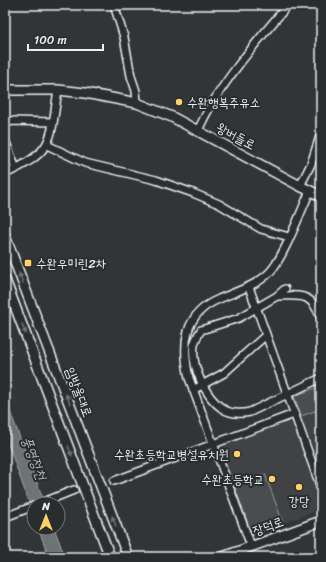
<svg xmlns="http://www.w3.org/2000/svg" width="326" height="562" font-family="Sriracha,'Poor Story',sans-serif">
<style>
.built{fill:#3f4244}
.green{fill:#494d4f;stroke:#989fa4}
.water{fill:#6e7376;stroke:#9fa5aa}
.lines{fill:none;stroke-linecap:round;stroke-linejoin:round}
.minor-casing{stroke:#e8f1f8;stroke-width:10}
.major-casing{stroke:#e8f1f8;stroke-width:12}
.minor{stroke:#2a2d2e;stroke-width:7}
.major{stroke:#2a2d2e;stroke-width:9}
.oneway{fill:#6c7275}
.poi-dot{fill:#ffd166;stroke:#2a2d2e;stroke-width:1.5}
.labels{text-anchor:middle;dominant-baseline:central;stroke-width:4;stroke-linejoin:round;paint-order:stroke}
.poi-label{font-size:13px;fill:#e8f1f8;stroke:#2a2d2e;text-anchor:start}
.street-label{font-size:13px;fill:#e8f1f8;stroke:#2a2d2e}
.water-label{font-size:14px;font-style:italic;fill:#b1b8be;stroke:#2a2d2e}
</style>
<rect width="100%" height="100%" fill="#323536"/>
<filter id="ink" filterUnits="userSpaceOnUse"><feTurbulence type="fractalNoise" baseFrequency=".025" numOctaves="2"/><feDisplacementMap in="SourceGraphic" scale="8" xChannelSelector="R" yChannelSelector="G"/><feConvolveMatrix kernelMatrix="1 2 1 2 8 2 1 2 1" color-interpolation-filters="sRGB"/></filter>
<g filter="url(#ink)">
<path class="built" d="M321 409V469L301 416Z
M292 420 321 499V509L252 535 219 447Z"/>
<path class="green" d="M321 386V409L301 416 294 396Z
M265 474 283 523 252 535 234 485Z"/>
<path class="water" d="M5 398 45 504H34V516L5 436Z
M38 528H54L65 557H49Z"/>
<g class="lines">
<g class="minor-casing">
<path id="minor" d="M114 5 124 37 131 76 136 91 137 103
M5 125 11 121 53 122
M198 131C216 88 258 40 288 5
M5 140 16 169
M47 145 85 163 156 180 193 193 219 204 261 229 289 237
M5 174C55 151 50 141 58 90
M300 186 311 164 321 133
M249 287 321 488
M285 289 277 296 239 318 201 330C198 335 195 340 194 345 191 366 205 397 223 409 231 414 241 414 250 412L321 378
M277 296C303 296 310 292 321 318
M193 390 224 373 266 335
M114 481 294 414
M39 504 74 490
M5 517 34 506
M251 546 189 378C182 345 183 314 219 299 237 291 256 286 270 272 284 257 301 211 310 191"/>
</g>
<g class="major-casing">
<path id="major" d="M5 90H58L85 93 137 103 172 117 300 186 321 196
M5 236 128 557
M5 280 110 557
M223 557 321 521"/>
</g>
<use href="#minor" class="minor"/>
<use href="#major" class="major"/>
</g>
<defs><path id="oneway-solid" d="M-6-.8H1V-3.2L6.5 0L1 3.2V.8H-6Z"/></defs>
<g class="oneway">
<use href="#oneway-solid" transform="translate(21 278) rotate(-111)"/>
<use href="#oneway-solid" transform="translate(24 329) rotate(69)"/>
<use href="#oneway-solid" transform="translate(68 399) rotate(-111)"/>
<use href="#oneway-solid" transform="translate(70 451) rotate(69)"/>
<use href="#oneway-solid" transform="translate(114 521) rotate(-111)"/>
</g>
</g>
<g class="poi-dot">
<circle cx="179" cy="102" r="4"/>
<rect x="24" y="259" width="8" height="8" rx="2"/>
<circle cx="237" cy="454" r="4"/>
<circle cx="272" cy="479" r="4"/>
<circle cx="299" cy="487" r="4"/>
</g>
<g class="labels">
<g class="poi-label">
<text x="187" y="102">수완행복주유소</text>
<text x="36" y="263">수완우미린2차</text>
<text x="229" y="454" text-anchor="end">수완초등학교병설유치원</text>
<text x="264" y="479" text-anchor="end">수완초등학교</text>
<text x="299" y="501" text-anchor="middle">강당</text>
</g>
<g class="street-label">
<text transform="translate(236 136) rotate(28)">왕버들로</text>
<text transform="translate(79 392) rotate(69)">임방울대로</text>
<text transform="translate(268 526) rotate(-20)">장덕로</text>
</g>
<g class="water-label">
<text transform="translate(34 458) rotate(69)">풍영정천</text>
</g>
</g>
<rect width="326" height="562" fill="none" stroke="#2a2d2e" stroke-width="20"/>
<rect x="10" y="10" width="306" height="542" fill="none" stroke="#e8f1f8" stroke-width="1.5" filter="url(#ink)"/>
<g transform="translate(46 516)"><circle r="19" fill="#2a2d2e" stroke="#767b7f"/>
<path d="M0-3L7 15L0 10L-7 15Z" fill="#ffd166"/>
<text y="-6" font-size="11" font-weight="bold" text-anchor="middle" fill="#e8f1f8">N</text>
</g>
<path d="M28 44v6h75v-6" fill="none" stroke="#e8f1f8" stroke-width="2"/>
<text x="34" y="44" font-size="12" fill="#e8f1f8" stroke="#2a2d2e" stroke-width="3" paint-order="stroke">100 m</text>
</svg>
